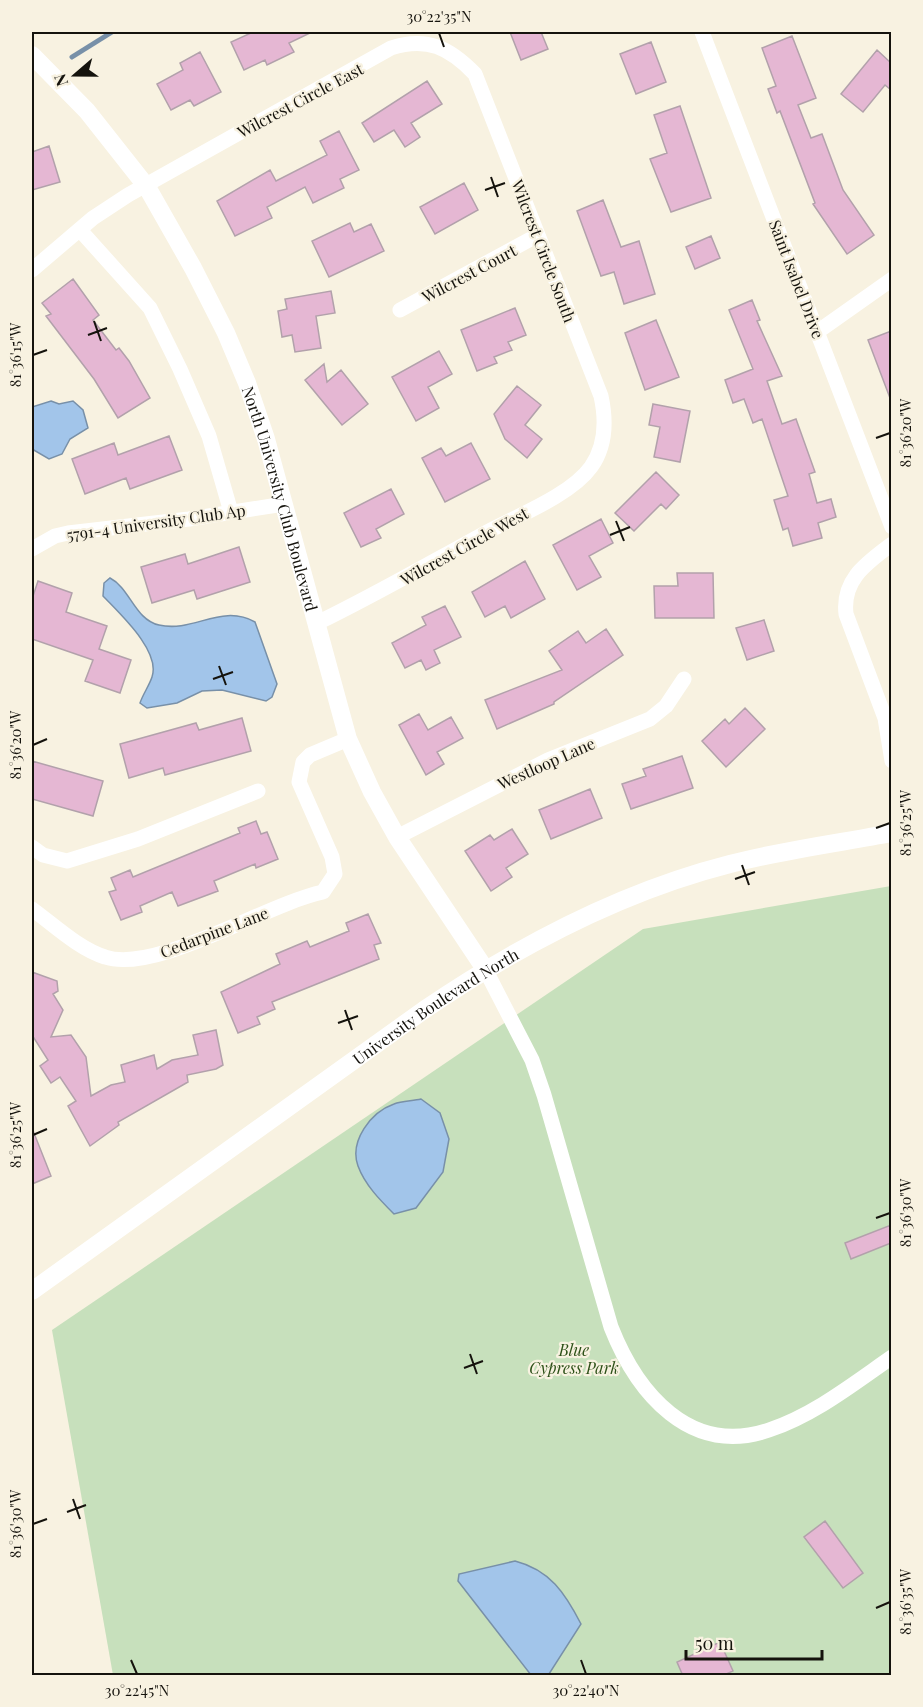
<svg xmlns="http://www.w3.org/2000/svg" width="923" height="1707" font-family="'Playfair Display',serif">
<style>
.green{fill:#c7e0bc}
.water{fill:#a2c5ea;stroke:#7890a8;stroke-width:1.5}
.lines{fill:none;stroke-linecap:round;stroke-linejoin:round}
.stream{stroke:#7890a8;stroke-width:5}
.building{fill:#e5b7d3;stroke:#b2a1ab;stroke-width:1.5}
.minor{stroke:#fff;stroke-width:15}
.tertiary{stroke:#fff;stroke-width:18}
.ticks{fill:none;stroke:#15130d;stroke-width:2}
.labels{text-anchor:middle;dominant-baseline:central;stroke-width:4.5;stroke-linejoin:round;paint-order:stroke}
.street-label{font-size:16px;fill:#15130d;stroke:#f8f2e1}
.park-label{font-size:16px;font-style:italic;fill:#2c5017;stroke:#f8f2e1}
.neatline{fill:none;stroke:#15130d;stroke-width:2}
.ticks-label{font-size:15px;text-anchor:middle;fill:#15130d}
</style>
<rect width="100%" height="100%" fill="#f8f2e1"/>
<path class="green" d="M891 886V1675H113L52 1330 643 929Z"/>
<path class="water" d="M51 401 59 404 73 401 83 410 88 428 70 439 62 454 49 459 32 449V407Z
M110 578C130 588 135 620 159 625 194 633 221 603 255 622L277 684 272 697 266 701 222 690 202 691 177 703 147 708 140 703C143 694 149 686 152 677 161 651 119 613 103 596L104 583Z
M421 1099 440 1113 449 1139 443 1172 416 1208 394 1214C380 1200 365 1185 358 1166 349 1141 371 1112 394 1104 402 1101 413 1101 421 1099Z
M515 1561C550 1570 565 1593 581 1624L549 1674 531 1675 458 1581 459 1574Z"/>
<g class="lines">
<path class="stream" d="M72 57 112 32"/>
</g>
<path class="building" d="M253 32H312L289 43 294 52 267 65 265 60 244 70 231 42Z
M510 32H541L548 49 521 60Z
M792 36 816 98 798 105 811 138 822 134 843 190 874 235 847 254 813 204 815 203 780 111 777 113 768 89 776 86 762 48Z
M651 42 666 82 636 94 620 54Z
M877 50 891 63V90L885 85 863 112 841 94Z
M200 52 221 92 194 106 190 100 171 110 157 84 183 70 180 63Z
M427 81 442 104 411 123 420 137 405 147 394 130 374 142 362 123Z
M680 106 711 198 671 212 650 159 667 153 654 115Z
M339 131 359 170 340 179 344 188 313 203 305 187 267 207 272 218 235 236 217 201 270 170 276 181 327 155 320 141Z
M49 146 60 182 32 190V152Z
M464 183 478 210 435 234 420 207Z
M603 200 621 247 639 241 655 294 624 304 614 272 601 276 577 211Z
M350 223 354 232 371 224 384 251 329 277 312 241Z
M711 236 720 258 695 269 686 247Z
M73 279 99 315 93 320 116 350 119 348 129 361 150 398 118 418 94 379 46 316 51 314 42 303Z
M331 291 335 313 316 316 321 348 295 352 292 335 282 337 278 311 287 309 285 299Z
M752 300 760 320 757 321 782 376 767 381 782 424 796 419 815 472 809 474 817 503 831 499 836 517 818 523 822 538 793 546 788 528 783 530 774 500 788 496 762 419 753 423 744 399 733 403 725 380 753 369 729 310Z
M515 308 526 335 508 342 512 350 494 357 497 363 477 371 461 330Z
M656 320 679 377 645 390 625 333Z
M891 331V398H890L868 340Z
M439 351 452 374 428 387 439 408 416 421 392 377Z
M324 364 327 382 341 370 368 404 342 425 305 380Z
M517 386 541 405 525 425 542 439 527 458 505 439 494 414Z
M653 404 690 411 680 462 654 457 660 427 649 425Z
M169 436 182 470 130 489 126 478 85 494 72 459 114 443 118 455Z
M471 443 490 479 445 502 422 458 441 448 446 456Z
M656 472 679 495 666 509 661 504 634 531 615 513Z
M391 489 404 514 376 529 381 538 361 547 344 513Z
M601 519 613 543 589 556 601 577 577 590 553 545Z
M239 547 250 582 197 599 194 590 152 603 141 567 185 554 188 564Z
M525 561 545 599 511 618 505 606 485 617 472 592Z
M677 573H713L714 618H655L654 586H678Z
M38 581 72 593 66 612 107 626 99 649 131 660 120 693 85 681 93 660 32 639V599Z
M445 606 461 637 434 650 440 663 426 670 421 660 405 668 392 643 426 625 422 617Z
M764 620 774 651 747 660 736 628Z
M606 629 623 655 554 702V704L497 729 485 700 562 670 549 651 578 631 586 643Z
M745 708 765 729 726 767 702 741 725 719 729 724Z
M419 714 428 730 451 717 463 738 437 752 444 764 426 775 399 725Z
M242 718 251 751 165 775 163 768 129 778 120 744 196 723 199 730Z
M682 756 693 788 631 809 622 784 646 776 643 769Z
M32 761 103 781 93 816 32 799Z
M590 789 602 818 551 839 539 810Z
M256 821 261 834 267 832 278 859 256 868 255 864 214 881 218 891 178 906 172 892 140 906 142 912 121 920 109 892 116 890 111 878 130 870 133 877 240 833 238 828Z
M512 829 528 854 506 868 512 877 491 891 465 851 490 835 494 840Z
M368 914 381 943 374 945 379 959 272 1002 275 1009 257 1017 260 1024 238 1033 221 992 280 964 276 954 307 941 310 947 349 931 346 923Z
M32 972 57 981 58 991 53 994 63 1010 51 1037 71 1035 86 1057 91 1096 111 1085 125 1082 121 1065 154 1055 157 1069 172 1060 198 1055 193 1035 216 1030 223 1065 216 1069 187 1075 188 1082 118 1122 119 1125 90 1146 68 1106 76 1101 60 1077 51 1083 40 1066 48 1060 32 1035Z
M32 1128 51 1176 32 1184Z
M891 1225V1243L851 1259 845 1243Z
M825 1521 863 1573 843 1588 804 1537Z
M720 1642 733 1671 722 1676H683L677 1662Z"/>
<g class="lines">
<path class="minor" d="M702 32 892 527
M80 230 150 308 180 369 209 436 231 512
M32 270 93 218 128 195 391 48C427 36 450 48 475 74L601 396C606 419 606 446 591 467 571 495 517 516 487 532 430 563 375 595 317 623
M400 310 538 235
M817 332 892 279
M892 544C867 563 842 579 846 614L885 718 892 761
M32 549 55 536 68 533 189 519 284 504
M397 837 548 760 650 719 666 706 684 679
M32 847 43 855 67 861 138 839 258 791
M32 909C54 925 79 949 105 957 156 974 266 904 323 892L335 874 332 857 299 782 303 762 310 755 348 739
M485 969 532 1060 544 1095 611 1327C637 1393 690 1457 769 1430 814 1415 853 1384 892 1357"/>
<g class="tertiary">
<path id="s1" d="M32 55 87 111 147 187 193 268 226 333 247 383 266 439 348 739 372 792 397 837 485 969"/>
<path id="s2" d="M32 1291 424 1010C518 946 620 892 730 864 783 850 838 843 892 833"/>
</g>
</g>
<path class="ticks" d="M439 33 444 47M491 177 498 197M485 190 505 183M94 321 101 341M88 335 107 328M33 355 47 350M876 438 890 433M616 521 624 541M610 535 630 527M219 666 226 685M213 679 233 672M33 745 47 739M876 828 890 823M742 865 749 885M735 879 755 872M345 1010 352 1030M338 1023 358 1016M33 1135 47 1129M876 1218 890 1213M470 1354 477 1374M464 1368 483 1361M73 1499 80 1519M67 1512 86 1505M33 1524 47 1519M876 1608 890 1602M131 1660 137 1674M581 1660 586 1674"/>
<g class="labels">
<g class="street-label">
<text transform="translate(300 100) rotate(-28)">Wilcrest Circle East</text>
<text transform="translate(544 251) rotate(69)">Wilcrest Circle South</text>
<text transform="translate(469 273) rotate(-28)">Wilcrest Court</text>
<text transform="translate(797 279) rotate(69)">Saint Isabel Drive</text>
<text stroke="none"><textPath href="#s1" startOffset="516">North University Club Boulevard</textPath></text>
<text transform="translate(156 522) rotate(-8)">5791-4 University Club Ap</text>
<text transform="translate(464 546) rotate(-29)">Wilcrest Circle West</text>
<text transform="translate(546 763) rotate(-24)">Westloop Lane</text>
<text transform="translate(214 932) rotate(-21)">Cedarpine Lane</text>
<text stroke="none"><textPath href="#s2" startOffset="494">University Boulevard North</textPath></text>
</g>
<g class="park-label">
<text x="574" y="1349">Blue<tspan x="574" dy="18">Cypress Park</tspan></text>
</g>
</g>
<rect width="923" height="1707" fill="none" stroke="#f8f2e1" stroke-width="66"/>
<g transform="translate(75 75) rotate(250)" stroke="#f8f2e1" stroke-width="4.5" paint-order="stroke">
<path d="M0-4.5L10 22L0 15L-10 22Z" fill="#15130d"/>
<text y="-9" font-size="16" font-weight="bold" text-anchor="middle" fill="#15130d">N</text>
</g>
<path d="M686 1650v9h136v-9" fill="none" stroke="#15130d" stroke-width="3"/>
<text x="695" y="1650" font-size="18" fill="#15130d" stroke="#f8f2e1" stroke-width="4.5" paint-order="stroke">50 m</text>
<rect x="33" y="33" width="857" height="1641" class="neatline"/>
<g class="ticks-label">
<text x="439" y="22">30°22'35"N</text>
<text transform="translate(16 355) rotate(-90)" y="5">81°36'15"W</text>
<text transform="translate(906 433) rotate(-90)" y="5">81°36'20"W</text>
<text transform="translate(16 745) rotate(-90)" y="5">81°36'20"W</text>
<text transform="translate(906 823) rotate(-90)" y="5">81°36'25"W</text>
<text transform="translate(16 1135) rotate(-90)" y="5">81°36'25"W</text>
<text transform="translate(906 1213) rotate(-90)" y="5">81°36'30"W</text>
<text transform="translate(16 1524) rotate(-90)" y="5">81°36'30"W</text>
<text transform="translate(906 1602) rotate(-90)" y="5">81°36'35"W</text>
<text x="137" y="1696">30°22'45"N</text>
<text x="586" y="1696">30°22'40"N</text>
</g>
</svg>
